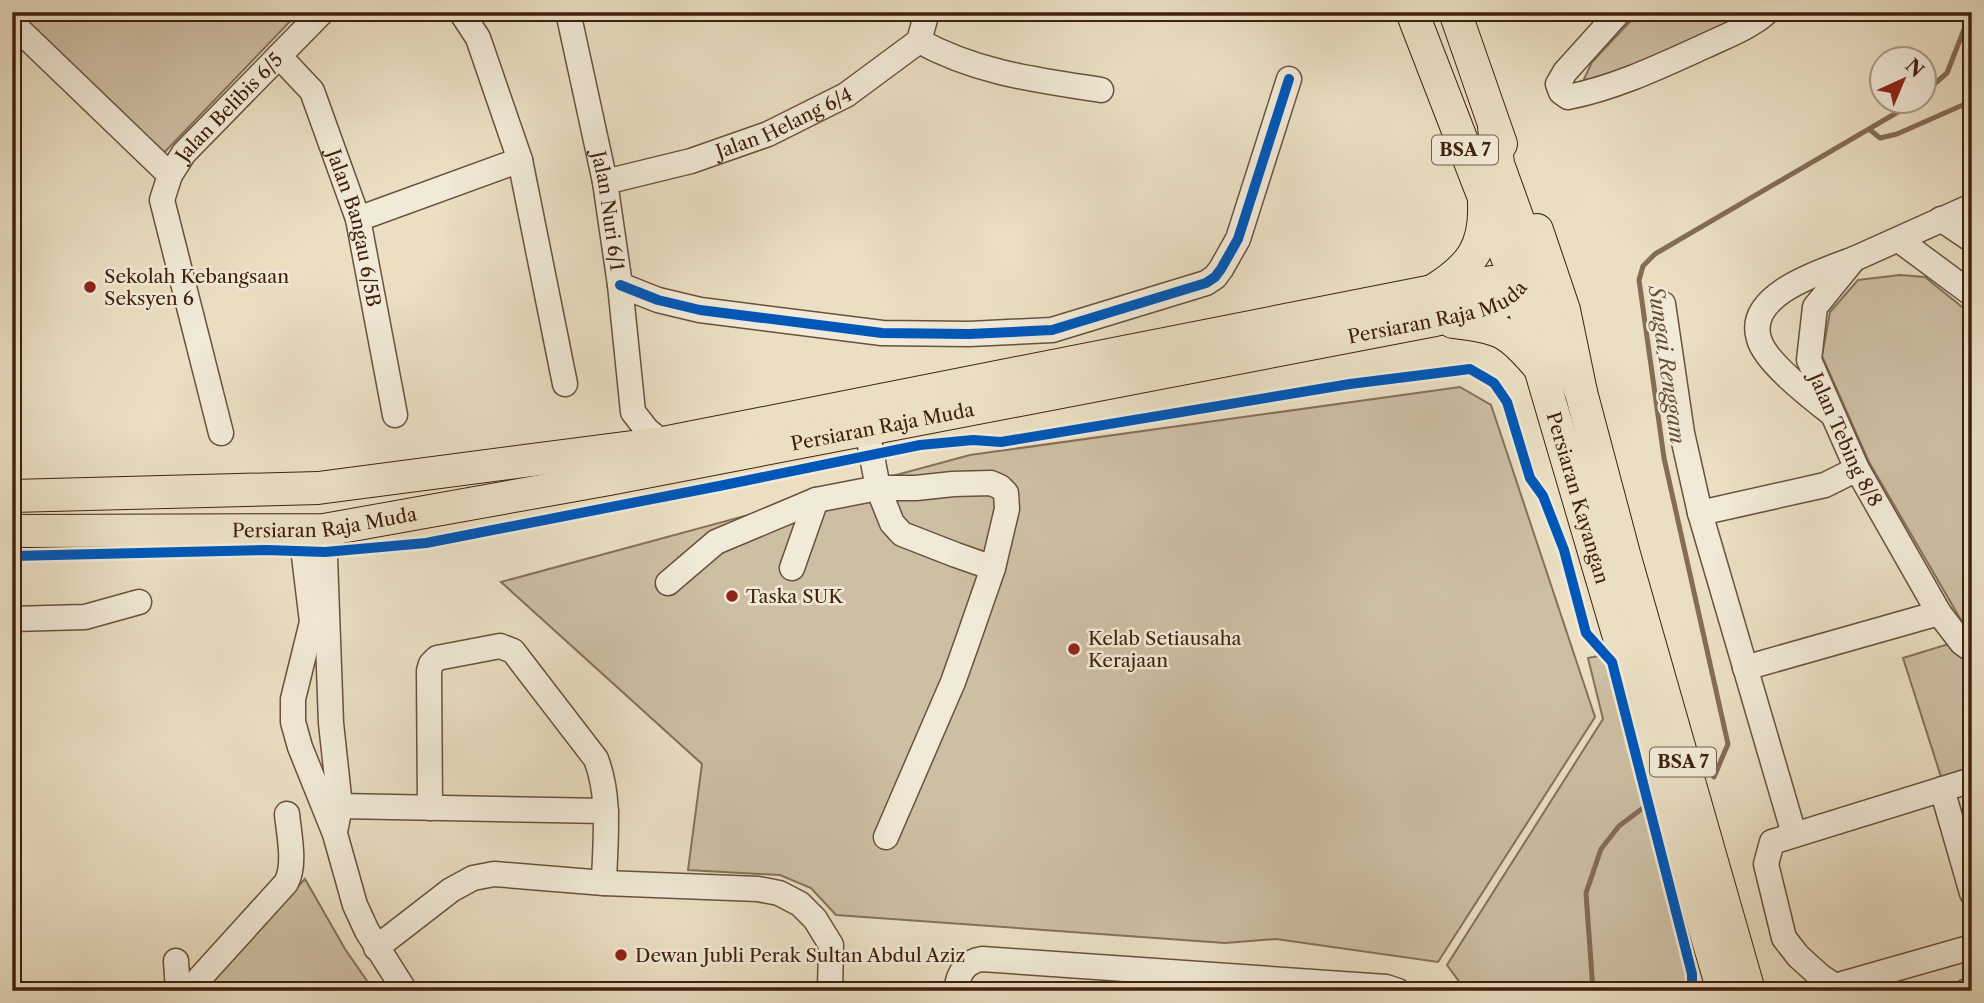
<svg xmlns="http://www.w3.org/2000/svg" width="1984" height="1003" font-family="'Libre Caslon Text',serif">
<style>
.green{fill:#cdbfa4;stroke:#877058;stroke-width:2}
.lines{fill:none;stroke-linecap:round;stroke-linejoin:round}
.stream{stroke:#846c55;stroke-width:5}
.minor-casing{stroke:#6b503a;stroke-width:27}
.major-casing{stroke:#41200c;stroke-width:34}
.minor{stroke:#f1ead8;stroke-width:24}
.major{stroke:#eadfc3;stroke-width:32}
.cycleway-casing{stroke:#f1ead8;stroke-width:15}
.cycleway{stroke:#0057b8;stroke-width:10}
.poi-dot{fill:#8f2418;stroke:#f1ead8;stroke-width:2.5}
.labels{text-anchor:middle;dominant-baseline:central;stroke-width:5;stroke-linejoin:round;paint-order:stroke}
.shield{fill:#f1ead8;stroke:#765d49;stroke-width:2}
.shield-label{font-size:18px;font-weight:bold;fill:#41200c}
.street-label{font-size:19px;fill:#41200c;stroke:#f1ead8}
.poi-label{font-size:19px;fill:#41200c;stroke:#f1ead8;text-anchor:start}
.water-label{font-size:21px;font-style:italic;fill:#684c36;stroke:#f1ead8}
</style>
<rect width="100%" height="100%" fill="#eadfc3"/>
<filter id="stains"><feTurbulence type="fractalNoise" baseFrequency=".00286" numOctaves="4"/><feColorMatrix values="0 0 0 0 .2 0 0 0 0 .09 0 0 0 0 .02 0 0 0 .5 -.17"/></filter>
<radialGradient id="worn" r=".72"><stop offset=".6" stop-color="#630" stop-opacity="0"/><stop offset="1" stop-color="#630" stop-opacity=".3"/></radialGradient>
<path class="green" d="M14 12H299L159 158Z
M1639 12H1749L1744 17 1588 86 1584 79 1592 62Z
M1900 275 1925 277 1972 315V635L1968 632 1869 462 1822 356 1830 312 1858 280Z
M1460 387 1491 405 1595 717 1438 962 1276 939 1225 943 836 915 811 888 780 875 688 870 702 764 501 582 970 455Z
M1955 642 1972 655V771L1942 780 1903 658Z
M1609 654 1692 991H1466L1447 965 1603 719 1588 658Z
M305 879 345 949 374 991H198Z"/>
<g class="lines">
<path class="stream" d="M1924 93 1947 73 1965 27 1966 12
M1869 129 1880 138 1897 134 1972 101
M1714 777 1728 744 1664 458 1639 280 1643 266 1655 254 1915 102
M1593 991 1586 893 1601 849 1619 826 1643 808"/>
<g class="minor-casing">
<g id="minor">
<path d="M461 12 478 38 520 160 565 384"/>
<path id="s1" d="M568 12 605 182 620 285 633 412 647 430 663 443"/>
<path d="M1619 12 1565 72 1558 84 1561 92 1568 97C1615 88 1661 66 1705 46 1726 36 1749 28 1767 12"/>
<path d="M12 23 170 175"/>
<path d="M919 41C977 73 1037 80 1101 90"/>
<path id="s2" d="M279 56 312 91 358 219 395 415"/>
<path id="s3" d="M605 182 691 161 768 134 846 95 919 41 927 12"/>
<path id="s4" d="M1972 206 1854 259 1815 307 1809 360 1857 469 1939 613 1962 643 1972 650"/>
<path d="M358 219 520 160"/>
<path d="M1941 219 1972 240"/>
<path d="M1899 240 1972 294"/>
<path d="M620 285 658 300 700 310 882 333 969 334 1052 330 1206 283 1215 277 1221 269 1238 239 1289 79"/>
<path d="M1663 304 1682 433 1700 513 1794 834"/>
<path d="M1831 413C1812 398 1765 362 1759 339 1745 294 1823 271 1854 259"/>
<path d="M867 430 878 488 892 523 902 534 956 555 993 568"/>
<path id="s5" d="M221 433 162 200 170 175 184 153 322 12"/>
<path d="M1700 513 1825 485 1857 469"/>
<path d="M324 530 331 723 340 806 336 827"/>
<path d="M301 531 312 622 293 699V722L300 747 335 834 355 905 367 931 405 991"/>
<path d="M792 568 816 500"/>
<path d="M668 583 716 542 816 500 878 488H916L953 484 991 483 1000 487 1006 493 1007 509 993 568 969 637 953 682 886 837"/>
<path d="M12 619 85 617 139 602"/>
<path d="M1745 668 1939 613"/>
<path d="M1972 780 1772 842 1766 864 1784 938 1798 956 1820 976 1835 986 1972 947"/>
<path d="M1942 789 1972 893"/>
<path d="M325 807 340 806 606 811"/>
<path d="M430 808 429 671 431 664 437 658 500 646 513 651 596 759C611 798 605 842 604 883"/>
<path d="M376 948 451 890 473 878 494 874 604 883 758 889 779 893 800 904 815 919 831 945 830 991"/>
<path d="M176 961 178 991"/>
<path d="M188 991 286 883C296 865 289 835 287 814"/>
<path d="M956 991C958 974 964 962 982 959L1386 987 1398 991"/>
<path d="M1967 991 1972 989"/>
</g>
</g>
<g class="major-casing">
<g id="major">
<path id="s6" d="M1412 12 1519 288 1540 368 1723 991"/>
<path d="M1455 12 1501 144"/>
<path d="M1537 230 1564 310 1581 392 1624 554 1749 991"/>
<path d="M1434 290C1471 267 1486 247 1484 202"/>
<path d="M1453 322C1500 328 1507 329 1539 367"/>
<path d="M12 496 318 488 663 443 1433 291 1492 282 1507 284 1519 288 1532 296 1543 306 1553 322 1565 354 1581 392"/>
<path id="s7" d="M12 531 324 530 609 479 1435 320C1477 310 1533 308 1529 250L1498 164 1494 126"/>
</g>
</g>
<use href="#minor" class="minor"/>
<use href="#major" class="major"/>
<g class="cycleway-casing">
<path id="cycleway" d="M620 285 658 300 700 310 882 333 969 334 1052 330 1206 283 1215 277 1221 269 1238 239 1289 79
M12 556 267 550 325 552 426 543 719 486 920 445 973 440 1001 442 1350 384 1470 369 1494 383 1507 402 1530 478 1543 496 1564 550 1586 633 1612 662 1692 974V991"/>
</g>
<use href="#cycleway" class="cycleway"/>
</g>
<g class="poi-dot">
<circle cx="90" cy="287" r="7"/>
<circle cx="732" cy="596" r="7"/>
<circle cx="1074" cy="649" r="7"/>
<circle cx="621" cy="955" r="7"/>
</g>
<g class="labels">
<g class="shield">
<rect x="1432" y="135.5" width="66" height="29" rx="5"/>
<rect x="1650" y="747.5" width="66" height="29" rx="5"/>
</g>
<g class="shield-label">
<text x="1465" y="150">BSA 7</text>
<text x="1683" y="762">BSA 7</text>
</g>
<g class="street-label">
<text stroke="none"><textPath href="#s5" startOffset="357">Jalan Belibis 6/5</textPath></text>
<text stroke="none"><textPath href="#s3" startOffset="189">Jalan Helang 6/4</textPath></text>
<text stroke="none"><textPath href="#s1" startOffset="203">Jalan Nuri 6/1</textPath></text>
<text stroke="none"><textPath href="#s2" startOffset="192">Jalan Bangau 6/5B</textPath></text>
<text stroke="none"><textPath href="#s7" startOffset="1447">Persiaran Raja Muda</textPath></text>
<text stroke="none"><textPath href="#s7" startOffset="880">Persiaran Raja Muda</textPath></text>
<text stroke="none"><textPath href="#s4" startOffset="332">Jalan Tebing 8/8</textPath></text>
<text stroke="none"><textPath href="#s6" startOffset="514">Persiaran Kayangan</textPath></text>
<text stroke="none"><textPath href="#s7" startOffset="313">Persiaran Raja Muda</textPath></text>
</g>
<g class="poi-label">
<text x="104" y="276">Sekolah Kebangsaan<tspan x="104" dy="22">Seksyen 6</tspan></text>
<text x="746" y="596">Taska SUK</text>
<text x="1088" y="638">Kelab Setiausaha<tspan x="1088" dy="22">Kerajaan</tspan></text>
<text x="635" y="955">Dewan Jubli Perak Sultan Abdul Aziz</text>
</g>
<g class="water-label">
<text transform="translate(1667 365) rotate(82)">Sungai Renggam</text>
</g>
</g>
<rect width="1984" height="1003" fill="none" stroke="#eadfc3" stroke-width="42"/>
<rect x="14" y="14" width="1956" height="975" fill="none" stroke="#41200c" stroke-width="3.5"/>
<rect x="21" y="21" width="1942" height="961" fill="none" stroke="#41200c" stroke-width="2"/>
<g transform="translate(1903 80) rotate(44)"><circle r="33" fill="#f1ead8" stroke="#ab9986" stroke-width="2"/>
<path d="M0-5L12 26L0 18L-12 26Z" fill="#8f2418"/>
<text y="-10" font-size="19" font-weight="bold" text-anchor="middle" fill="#41200c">N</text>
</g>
<rect width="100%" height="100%" filter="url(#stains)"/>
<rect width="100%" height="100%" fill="url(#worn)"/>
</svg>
